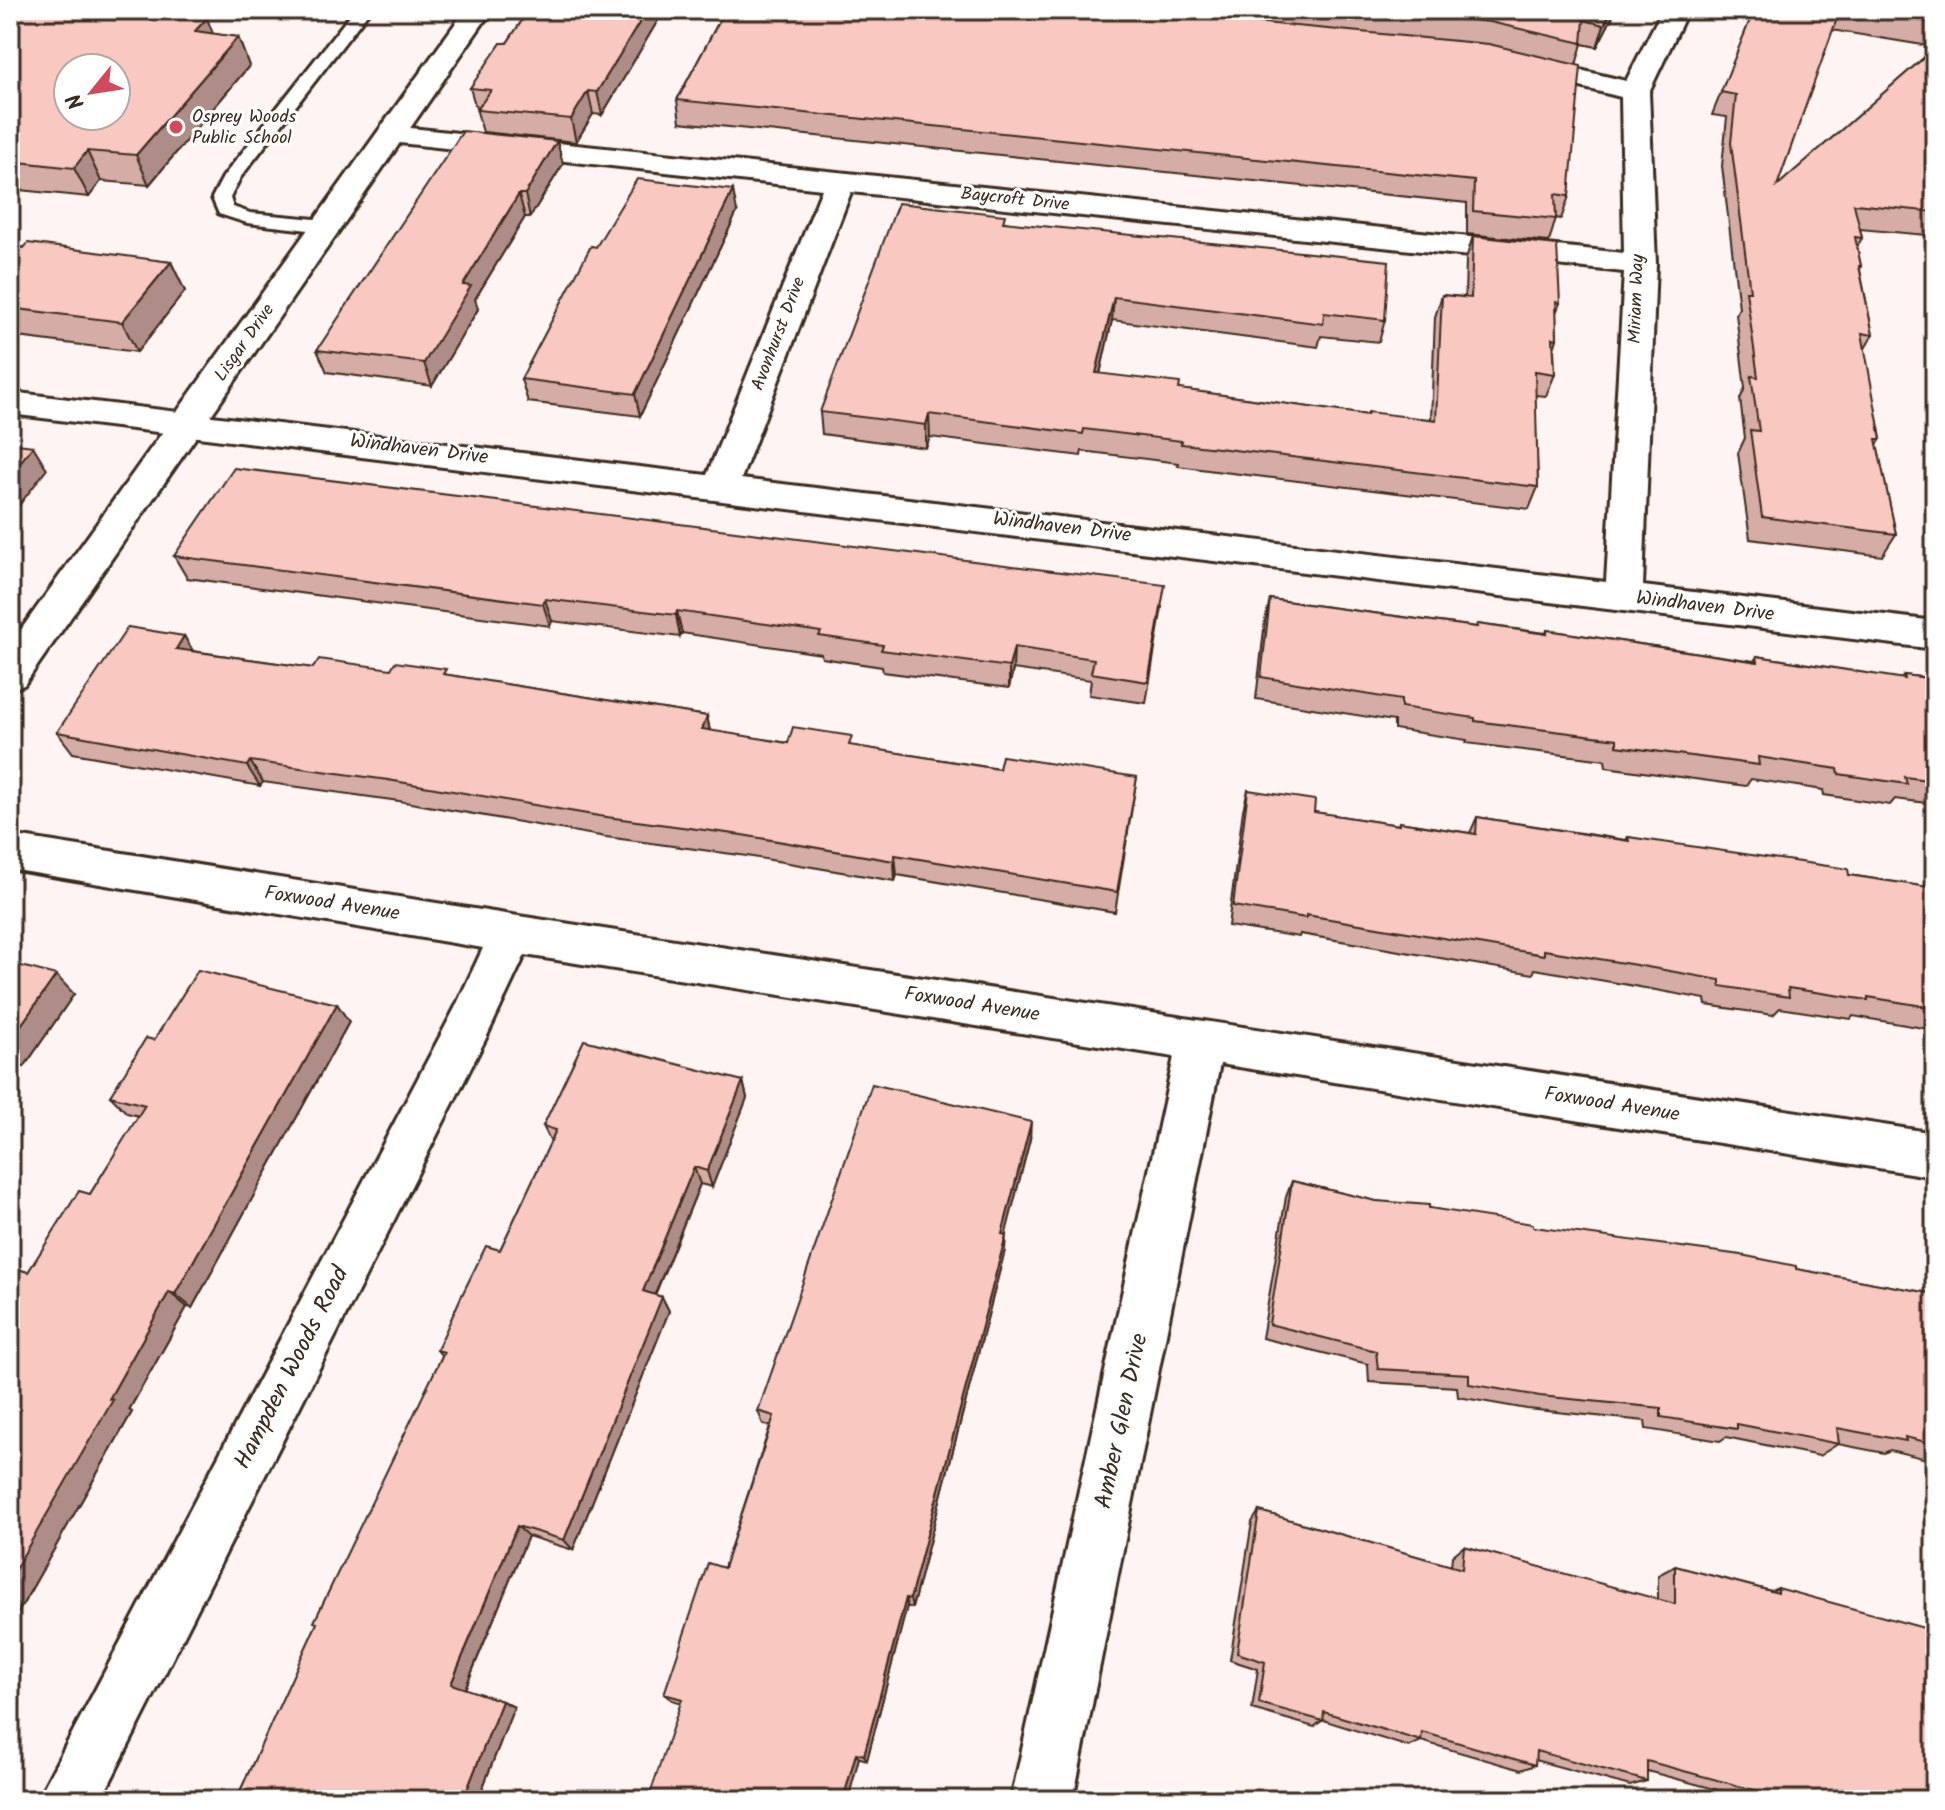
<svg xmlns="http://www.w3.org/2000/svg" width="1945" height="1810" font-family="Kalam,sans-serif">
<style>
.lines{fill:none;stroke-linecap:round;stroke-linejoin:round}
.service-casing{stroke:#3b2a1e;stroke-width:6}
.minor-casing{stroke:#3b2a1e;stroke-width:6}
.tertiary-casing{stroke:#3b2a1e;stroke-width:6}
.service{fill:#fff;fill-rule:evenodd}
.minor{fill:#fff;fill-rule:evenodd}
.tertiary{fill:#fff;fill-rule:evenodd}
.wall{fill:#d5aca6;stroke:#3b2a1e;stroke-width:2}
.shaded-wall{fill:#ae8c87;stroke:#3b2a1e;stroke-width:2}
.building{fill:#f8c8c1;stroke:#3b2a1e;stroke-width:2;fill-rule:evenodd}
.poi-dot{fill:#d1495b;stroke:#fff;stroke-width:3}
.labels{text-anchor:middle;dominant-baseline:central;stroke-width:6;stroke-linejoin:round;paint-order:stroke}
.far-poi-label{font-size:18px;fill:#3b2a1e;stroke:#fff;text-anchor:start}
.far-street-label{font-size:18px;fill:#3b2a1e;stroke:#fff}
.street-label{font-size:20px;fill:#3b2a1e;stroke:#fff}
.near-street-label{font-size:24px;fill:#3b2a1e;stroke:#fff}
</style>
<rect width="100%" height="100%" fill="#fef4f3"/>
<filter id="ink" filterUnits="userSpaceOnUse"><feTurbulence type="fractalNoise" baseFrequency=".0125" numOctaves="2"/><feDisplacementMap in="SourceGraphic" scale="16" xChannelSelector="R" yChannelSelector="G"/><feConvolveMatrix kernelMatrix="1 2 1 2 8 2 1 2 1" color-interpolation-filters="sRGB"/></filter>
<g filter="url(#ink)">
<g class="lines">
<g class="service-casing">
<path id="service" d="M354 10H370L240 178 230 198 233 207 250 213 326 220 335 226 326 232 247 223 219 214 212 198 223 177Z"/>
</g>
<g class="minor-casing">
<path id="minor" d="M1662 10H1688L1649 92 1656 264 1643 586 1935 621V649L10 414V392L707 475 822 189 381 141 376 135 381 129 391 126 1624 253 1621 97 1511 70 1507 64 1511 58 1521 56 1626 81ZM851 192 1624 272 1606 582 741 479Z
M10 835 512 915 1935 1133V1177L1220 1064 1073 1800H1011L1174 1057 525 955 487 1036 101 1800H37L455 1008 483 948 10 869Z"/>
</g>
<g class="tertiary-casing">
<path id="tertiary" d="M465 10H492L24 685 10 690V645Z"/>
</g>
<use href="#service" class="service"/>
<use href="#minor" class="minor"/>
<use href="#tertiary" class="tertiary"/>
</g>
<path class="wall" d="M10 10 238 37 249 66 149 185 101 181 89 197 10 189Z
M529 10H664L602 115 593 114 576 142 483 132 470 88 507 43Z
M725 10H1616L1597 47 1582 44 1576 65 1569 196 1561 219 1556 218 1549 242 1467 234V203L680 122 677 100Z
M1754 10H1935V47L1832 30 1777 186 1935 48V263L1927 235 1860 229 1862 238 1857 247 1861 266 1860 270 1873 335 1864 350 1881 439 1877 445 1896 534 1882 556 1750 539 1738 453 1745 438 1740 399 1745 388 1736 314 1739 308 1722 166 1727 117 1712 115Z
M557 141 563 164 530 217H525L475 299 478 309 432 386 327 372 317 350Z
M737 212 640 416 528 402 521 379 596 247Z
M1005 222 1385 320 1379 342 1321 336 1318 347 1112 320 1100 374 1179 389 1367 415 1431 419 1435 317 1442 295 1465 297 1466 259 1473 236 1560 303 1556 313 1557 339 1554 349 1555 374 1546 396 1535 395 1538 487 1529 509 1215 471 1178 466 1179 463 1082 451 1081 456 930 437 926 448 822 434 820 412Z
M10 246 171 262 185 291 137 352 10 336Z
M174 556 1162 607 1146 703 1089 695 1091 680 1013 669 1009 688 883 672 882 667 822 658 821 654 682 633 680 637 552 621 550 626 187 578Z
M1270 599 1476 627 1477 624 1546 633 1547 630 1754 661 1757 656 1901 679 1904 675 1935 679V804L1895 799 1890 805 1824 795 1823 790 1751 779 1746 786 1606 767 1605 760 1466 743 1467 740 1394 729V721L1256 699 1265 621Z
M184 636 193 651 313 668 391 669 448 675 707 716 710 731 788 743 853 746 999 769 1137 777 1115 912 897 875 895 881 747 856 606 837 399 801 263 782 260 786 73 753 57 732Z
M1248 790 1314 812 1398 825 1399 822 1470 833 1477 817 1626 840 1628 837 1849 875 1935 888V1030L1853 1016 1851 1019 1780 1008 1773 1015 1706 1005 1705 999 1623 984 1535 969 1533 974 1300 934 1299 937 1228 926 1243 810Z
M10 963 74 994 24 1067 13 1064 10 1069Z
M337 1004 349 1022 192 1308 187 1307 129 1410 132 1412 10 1627V1267L28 1272 90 1194 139 1116 127 1113 110 1096 154 1040Z
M743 1081 747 1098 712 1187 700 1184 655 1295 662 1297 669 1311 573 1550 528 1536 465 1689 502 1701 514 1707 478 1800H236L442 1356 437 1350 500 1250 551 1142 543 1126Z
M1030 1139 1005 1234V1250L912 1608 907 1606 867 1760 672 1700 664 1694 724 1568 770 1426 763 1424 758 1411Z
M1292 1181 1376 1201 1429 1208 1533 1227 1796 1269 1935 1294V1461L1890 1450 1884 1453 1838 1444 1819 1456 1726 1437 1720 1441 1646 1429 1645 1421 1527 1409 1458 1397 1457 1387 1369 1382 1368 1364 1262 1338 1286 1197Z
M1259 1511 1451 1566 1452 1556 1464 1546 1658 1600V1575L1675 1566 1771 1591 1778 1588 1935 1800H1756L1647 1771V1781L1630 1786 1535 1760V1765L1521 1770 1421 1741 1409 1747 1323 1720 1314 1727 1252 1709 1258 1669 1230 1660 1252 1522Z"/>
<path class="shaded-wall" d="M647 10H664L602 115 597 92Z
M1612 10H1616L1597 47 1604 25Z
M207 18 218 47 195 31Z
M238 37 249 66 149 185 136 155Z
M588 91 593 114 576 142 571 119Z
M557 141 563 164 530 217 525 194Z
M87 151 101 181 89 197 74 168Z
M733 190 737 212 640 416 635 394Z
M519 194 525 217 475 299 478 309 432 386 424 363 463 285Z
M171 262 185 291 137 352 122 322Z
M1114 297 1112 320 1095 396 1096 373Z
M929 414 930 437 926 448V425Z
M33 446 47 469 10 517V475Z
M545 599 552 621 550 626 543 604Z
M677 611 682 633 680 637 676 615Z
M184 636 197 658 176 649Z
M1014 647 1013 669 1009 688V667Z
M707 716 711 737 702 729Z
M250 761 263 782 260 786 247 766Z
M895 855 897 875 895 881 894 861Z
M56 975 74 994 24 1067 10 1054V1041Z
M337 1004 349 1022 192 1308 175 1294Z
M743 1081 747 1098 712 1187 707 1171Z
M1031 1122 1030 1139 1002 1249V1234Z
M694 1167 700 1184 650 1306 643 1291Z
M1006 1235 1005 1250 912 1608 910 1599Z
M169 1292 187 1307 129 1410 132 1412 10 1627V1578L109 1399Z
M662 1297 669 1311 573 1550 564 1540Z
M517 1526 528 1536 464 1691 451 1684Z
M906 1598 907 1606 867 1760 864 1755Z
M502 1701 514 1707 478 1800H463Z
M856 1753 859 1758 848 1800H843Z"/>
<path class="building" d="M10 10H124L207 18 195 31 238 37 136 155 87 151 74 168 10 161ZM68 68H116V116H68Z
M529 10H647L597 92 588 91 571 119 477 110 491 90 470 88 501 43H507Z
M725 10H1125L1489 44 1581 66 1569 196 1555 194 1556 219 1473 211 1474 181 677 100Z
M1370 10H1612L1604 25 1584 20 1582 43 1490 22Z
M1754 10H1840L1777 186 1935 48V212L1854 204 1862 238 1855 237 1861 266H1859L1873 335 1862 333 1881 439H1876L1896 534 1762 517 1750 430 1759 431 1751 376 1758 377 1746 291H1750L1731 143 1736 95 1721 92Z
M1857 10H1935V23Z
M463 131 557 141 525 194H519L463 285 471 286 424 363 317 350Z
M637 179 733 190 635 394 521 379 591 246 596 247Z
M898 203 1005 215 1003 222 1389 261 1385 320 1324 313 1323 324 1114 297 1096 373 1180 383 1179 389 1367 415 1368 412 1436 420 1442 295 1471 298 1473 236 1557 245 1560 303 1556 302 1557 339 1553 338 1555 374 1535 371 1538 487 1218 448 1181 444 1182 441 1084 429 1083 434 929 414 926 425 820 412Z
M28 243 171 262 122 322 10 308V246L24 248Z
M10 443 33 446 10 475Z
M234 468 1165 585 1148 682 1091 673 1094 659 1014 647 1009 667 881 650 883 645 819 636 821 632 677 611 676 615 545 599 543 604 174 556Z
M1270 599 1477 627V624L1547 634V630L1758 662 1757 656 1905 679 1904 675 1935 679V781L1905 777 1907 784 1839 774 1838 769 1758 757 1759 765 1617 746V739L1475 721V718L1401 707V700L1261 677Z
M128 627 184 636 176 649 313 668 319 659 391 669 395 662 446 669 443 674 707 716 702 729 788 743 793 727 852 736 849 745 999 769 1002 756 1137 777 1117 892 895 855 894 861 742 835 599 816 388 780 250 761 247 766 57 732Z
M1248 790 1315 800 1314 812 1399 825V822L1476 834 1477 817 1629 841 1628 837 1848 869 1849 875 1935 888V1008L1868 997V1000L1788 988 1789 997 1720 986V980L1636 965 1544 950V955L1306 915V918L1233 906Z
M10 963 56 975 10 1041Z
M198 970 337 1004 175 1294 169 1292 109 1399 113 1400 10 1578V1267L28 1272 79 1191 90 1194 145 1105 110 1096 146 1038 154 1040Z
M584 1040 743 1081 707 1171 694 1167 643 1291 662 1297 564 1540 517 1526 451 1684 502 1701 463 1800H236L317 1623 314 1622 444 1352 437 1350 461 1297 486 1246 500 1250 556 1130 543 1126Z
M872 1084 1031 1122 1002 1234 1006 1235 910 1599 906 1598 864 1755 856 1753 843 1800H648L682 1699 664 1694 708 1563 724 1568 774 1416 758 1411Z
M1292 1181 1376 1201 1429 1205V1208L1533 1224V1227L1741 1255 1796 1266V1269L1935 1294V1444L1905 1437 1906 1441 1837 1428 1839 1444 1737 1424V1429L1661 1417V1408L1540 1396 1469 1384V1374L1378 1369 1376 1351 1269 1324Z
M1259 1511 1462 1569 1464 1546 1675 1604V1566L1778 1593V1588L1935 1631V1800H1791L1647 1761V1781L1536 1751 1535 1765 1422 1732 1421 1741 1324 1712 1323 1721 1259 1703 1265 1662 1237 1653Z"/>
</g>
<circle class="poi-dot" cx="176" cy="127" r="8"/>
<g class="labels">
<g class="far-poi-label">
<text x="192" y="117">Osprey Woods<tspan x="192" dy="21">Public School</tspan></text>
</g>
<g class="far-street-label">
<text transform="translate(1015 200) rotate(6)">Baycroft Drive</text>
<text transform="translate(1637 299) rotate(-88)">Miriam Way</text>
<text transform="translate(779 334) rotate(-69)">Avonhurst Drive</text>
<text transform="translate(245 343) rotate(-55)">Lisgar Drive</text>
</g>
<g class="street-label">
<text transform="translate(419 450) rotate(7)">Windhaven Drive</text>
<text transform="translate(1062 528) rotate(7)">Windhaven Drive</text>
<text transform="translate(1705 607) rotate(7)">Windhaven Drive</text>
<text transform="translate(332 904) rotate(9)">Foxwood Avenue</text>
<text transform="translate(972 1005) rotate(9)">Foxwood Avenue</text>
<text transform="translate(1612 1105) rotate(9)">Foxwood Avenue</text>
</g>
<g class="near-street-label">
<text transform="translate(292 1368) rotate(-63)">Hampden Woods Road</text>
<text transform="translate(1122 1421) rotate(-78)">Amber Glen Drive</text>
</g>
</g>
<rect width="1945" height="1810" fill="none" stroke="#fff" stroke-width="40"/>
<rect x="20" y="20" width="1905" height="1770" fill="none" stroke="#3b2a1e" stroke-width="3" filter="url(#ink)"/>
<g transform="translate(92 92) rotate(240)"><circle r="38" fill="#ffffff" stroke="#b1aaa5" stroke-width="2"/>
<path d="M0-6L14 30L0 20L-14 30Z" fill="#d1495b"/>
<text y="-12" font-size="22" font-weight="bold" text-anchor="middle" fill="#3b2a1e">N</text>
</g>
</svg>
